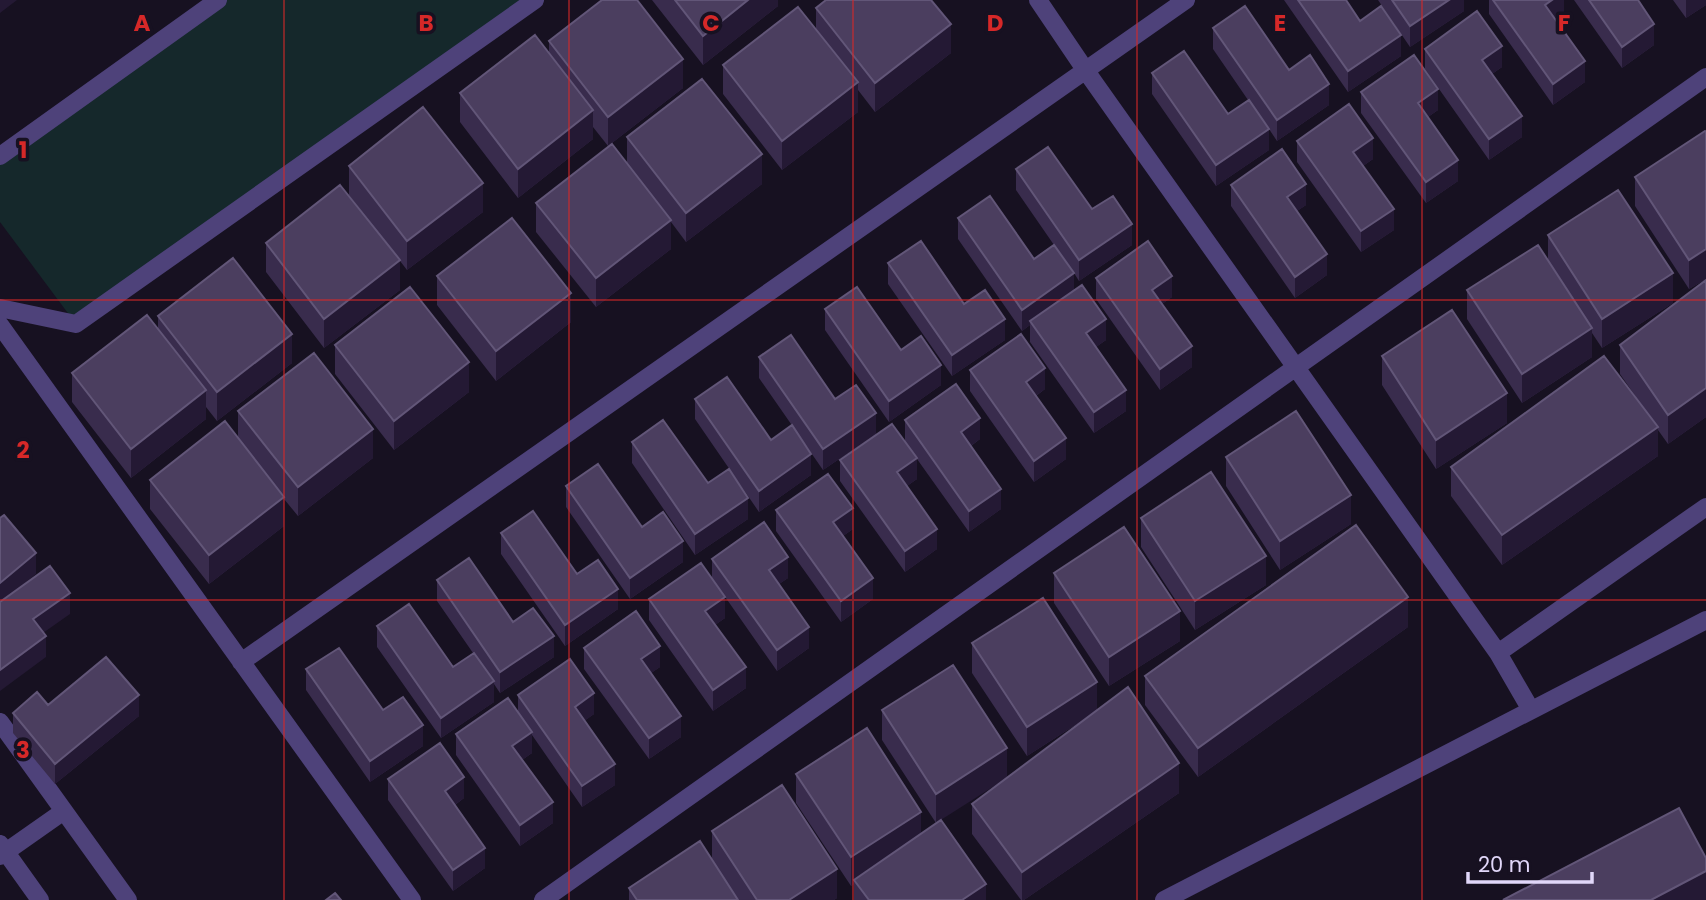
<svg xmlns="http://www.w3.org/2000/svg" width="1706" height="900" font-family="Poppins,sans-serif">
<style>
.green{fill:#15282b}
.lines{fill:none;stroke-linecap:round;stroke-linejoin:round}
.minor{stroke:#4e427a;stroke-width:18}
.wall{fill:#392c4d}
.shaded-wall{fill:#241934}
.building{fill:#4b3e5f;stroke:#625678;stroke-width:2}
.grid{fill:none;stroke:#d62828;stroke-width:2;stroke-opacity:0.55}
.grid-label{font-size:23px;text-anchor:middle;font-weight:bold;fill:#d62828;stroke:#171121;stroke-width:7;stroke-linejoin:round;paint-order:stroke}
</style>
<rect width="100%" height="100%" fill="#171121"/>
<path class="green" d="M218 0H535L76 324 0 222V156Z"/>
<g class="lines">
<path class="minor" d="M1038 0 1086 71 1498 653
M0 156 218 0
M0 308 76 324 535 0
M0 325 412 900
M241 662 1186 0
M1531 710 1498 653 1706 507
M0 722 128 900
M0 844 40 900
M0 856 64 811
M543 900 1706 77
M1164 900 1706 620"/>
</g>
<path class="wall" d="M652 0H778V6L703 65Z
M1284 0H1346L1360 21 1401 56 1348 92Z
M1378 0H1464V11L1410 47Z
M1489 0H1564V12L1555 19 1585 82 1553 105 1489 14Z
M1574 0H1638L1654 45 1622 68Z
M1673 0H1706V5L1686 18Z
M816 8 951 53 875 112 858 90V112L782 170 723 94V65L816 30Z
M1213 28 1289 70 1329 105 1277 141 1269 129V150L1216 186 1152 94V73L1228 114 1248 100 1213 49Z
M549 41 683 88 608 146 593 127V139L518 198 460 122V93L549 53Z
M1425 49 1502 67 1492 74 1522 137 1489 160 1425 69Z
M1361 92 1438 110 1428 117 1458 181 1426 203 1361 113Z
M1706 132V279L1689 289 1635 206V177Z
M627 137 762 184 686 242 671 222V249L596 307 536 232V203L627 164Z
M1297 141 1373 159 1363 166 1394 230 1361 252 1297 162Z
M349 166 483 212 407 270 349 195Z
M1016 169 1092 209 1132 245 1079 281 1074 273V290L1106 340 1096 347 1126 411 1094 433 1030 342V325L1022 331 958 239V218L1034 259 1054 245 1016 190Z
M1231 185 1306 205 1297 211 1327 275 1295 298 1231 206Z
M1548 235 1673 303 1602 348 1592 333V357L1522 403 1467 319V290L1548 260Z
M266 243 400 290 324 348 266 272Z
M888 263 964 304 1005 340 952 376 888 284Z
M437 276 571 322 496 381 437 305Z
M1096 278 1172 297 1162 304 1192 367 1160 390 1096 299Z
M1706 280V417L1668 444 1658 430V456L1502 565 1451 496V467L1636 397 1620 374V345Z
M825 309 901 350 941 385 889 422 825 330Z
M158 316 292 363 217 421 206 407V419L131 478 72 402V373L158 329Z
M335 345 469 392 394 450 335 374Z
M1382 356 1507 423 1436 469 1382 385Z
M759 357 835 399 876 434 823 470 759 378Z
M970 370 1045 389 1036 396 1066 459 1034 482 970 391Z
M695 399 771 440 811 475 759 512 695 419Z
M238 411 373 458 298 516 284 499V526L209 584 150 509V480L238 438Z
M905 420 980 439 971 446 1001 509 969 532 917 459V479L907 486 937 549 905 572 840 481V460L905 441Z
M632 442 708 483 748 519 695 555 632 463Z
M1226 457 1351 524 1280 570 1226 486Z
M566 486 642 527 683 562 630 599 566 507Z
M776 510 853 529 843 536 873 599 841 622 776 531Z
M1141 518 1266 585 1195 630 1141 547Z
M501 533 577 574 618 609 565 646 501 554Z
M712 559 788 578 779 584 809 648 777 671 721 591 725 618 715 625 746 688 713 711 649 620V599L712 579Z
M1054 573 1180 641 1109 686 1054 603Z
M437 580 513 622 554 657 500 693 494 684V702L441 738 377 647V626L453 667 473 653 437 601Z
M1408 627 1198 777 1145 705V676Z
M972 643 1097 710 1179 793 1024 900H1021L972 834V804L1091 715 1027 756 972 673Z
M584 648 660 667 651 673 681 737 649 759 584 669Z
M953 665 941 820 986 900H854V884L851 886 796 803V774L921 834 936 823 882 740V710Z
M306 669 383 710 423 746 370 782 306 690Z
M518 695 594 714 584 721 615 785 582 807 532 735V753L522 760 553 823 520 846 456 755V734L518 713Z
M48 705 139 716 55 784 13 733V713Z
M388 779 464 798 455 805 485 868 453 891 388 800Z
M712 831 837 898 834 900H738L712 860Z
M629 888 738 900H629Z"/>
<path class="shaded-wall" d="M0 0H17L0 13Z
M748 0H778V6L703 65V36Z
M1449 0H1464V11L1410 47V26Z
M1552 0H1564V12L1545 26V5Z
M1686 0H1706V5L1686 18Z
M951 24V53L875 112V83Z
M1654 24V45L1622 68V47Z
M1401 35V56L1348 92V71Z
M1502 46V67L1482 81V60Z
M683 59V88L608 146V117Z
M1585 61V82L1553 105V84Z
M858 82V112L782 170V141Z
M1329 84V105L1277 141V120Z
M1438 89V110L1418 124V103Z
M593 110V139L518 198V169Z
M1522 116V137L1489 160V139Z
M1269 129V150L1216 186V165Z
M1373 138V159L1353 173V152Z
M762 154V184L686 242V213Z
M1458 160V181L1426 203V182Z
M483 183V212L407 270V241Z
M1306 184V205L1287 218V197Z
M1394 209V230L1361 252V231Z
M671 220V249L596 307V278Z
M1132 224V245L1079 281V260Z
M1706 249V279L1689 289V260Z
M1327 254V275L1295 298V277Z
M400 260V290L324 348V319Z
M1074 273V294L1030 321V325L1022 331V310Z
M1673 273V303L1602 348V319Z
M1172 276V297L1152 311V290Z
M571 293V322L496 381V351Z
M1005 319V340L952 376V355Z
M1106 319V340L1086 354V333Z
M1592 328V357L1522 403V374Z
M292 334V363L217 421V392Z
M1192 346V367L1160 390V369Z
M469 362V392L394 450V421Z
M941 365V385L889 422V401Z
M1045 368V389L1026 403V382Z
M1706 388V417L1668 444V415Z
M206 390V419L131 478V449Z
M1126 390V411L1094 433V412Z
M1507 393V423L1436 469V440Z
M876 413V434L823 470V449Z
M980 418V439L961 453V432Z
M1658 427V456L1502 565V535Z
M373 429V458L298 516V487Z
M1066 438V459L1034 482V461Z
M811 454V475L759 512V491Z
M917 458V479L897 493V472Z
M1001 489V509L969 532V511Z
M1351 495V524L1280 570V541Z
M284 497V526L209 584V555Z
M748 498V519L695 555V534Z
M853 508V529L833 543V522Z
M937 529V549L905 572V551Z
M683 541V562L630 599V578Z
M36 553V574L0 604V583Z
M1266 556V585L1195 630V601Z
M788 557V578L769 591V570Z
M873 578V599L841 622V601Z
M618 589V609L565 646V625Z
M70 593V614L33 640V619Z
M725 597V618L705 632V611Z
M1408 597V627L1198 777V748Z
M1180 611V641L1109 686V657Z
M809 627V648L777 671V650Z
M46 636V657L0 691V670Z
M554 636V657L500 693V672Z
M660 646V667L641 680V659Z
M746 667V688L713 711V690Z
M494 681V702L441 738V718Z
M1097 682V711L1027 756V727Z
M594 693V714L575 728V707Z
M139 695V716L55 784V764Z
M681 716V737L649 759V738Z
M423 725V746L370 782V761Z
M532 732V753L512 767V746Z
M1007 748V778L936 823V794Z
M1179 763V793L1024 900H1022V872Z
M615 764V785L582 807V786Z
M464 777V798L445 812V791Z
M553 802V823L520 846V825Z
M921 812V841L854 880V884L851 886V857Z
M485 848V868L453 891V870Z
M837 869V898L834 900H789Z
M1706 871V900H1651Z
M986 884V900H962Z"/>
<path class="building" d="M602 0H637L683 59 608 117 549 41Z
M675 0H748L703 36Z
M826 0H931L951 24 875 83 816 8Z
M1298 0H1346L1360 21 1381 6 1401 35 1348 71Z
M1392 0H1449L1410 26Z
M1493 0H1552L1545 5 1585 61 1553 84Z
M1589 0H1638L1654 24 1622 47Z
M1245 6 1289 70 1310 55 1329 84 1277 120 1213 28Z
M798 7 858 82 782 141 723 65Z
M1477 11 1502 46 1482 60 1522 116 1489 139 1425 49Z
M535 35 593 110 518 169 460 93Z
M1184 51 1228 114 1249 100 1269 129 1216 165 1152 73Z
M1414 55 1438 89 1418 103 1458 160 1426 182 1361 92Z
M702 79 762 154 686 213 627 137Z
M1349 104 1373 138 1353 152 1394 209 1361 231 1297 141Z
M423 107 483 183 407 241 349 166Z
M1705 131 1706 132V249L1689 260 1635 177Z
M612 144 671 220 596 278 536 203Z
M1048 147 1092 209 1113 196 1132 224 1079 260 1016 169Z
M1282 149 1306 184 1287 197 1327 254 1295 277 1231 185Z
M340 185 400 260 324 319 266 243Z
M1618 190 1673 273 1602 319 1548 235Z
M990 196 1034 259 1054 245 1074 273 1022 310 958 218Z
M512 218 571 293 496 351 437 276Z
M921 241 964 304 985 290 1005 319 952 355 888 263Z
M1148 241 1172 276 1152 290 1192 346 1160 369 1096 278Z
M1538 245 1592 328 1522 374 1467 290Z
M233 258 292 334 217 392 158 316Z
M1706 280V388L1668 415 1620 345Z
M1082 285 1106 319 1086 333 1126 390 1094 412 1030 321Z
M410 287 469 362 394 421 335 345Z
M857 287 901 350 921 336 941 365 889 401 825 309Z
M1452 310 1507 393 1436 440 1382 356Z
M147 315 206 390 131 449 72 373Z
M1021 334 1045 368 1026 382 1066 438 1034 461 970 370Z
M791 335 835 399 856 385 876 413 823 449 759 357Z
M314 353 373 429 298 487 238 411Z
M1604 356 1658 427 1502 535 1451 467Z
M727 377 771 440 792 425 811 454 759 491 695 399Z
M956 384 980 418 961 432 1001 489 969 511 905 420Z
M1296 411 1351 495 1280 541 1226 457Z
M663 420 708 483 729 469 748 498 695 534 632 442Z
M225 421 284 497 209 555 150 480Z
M892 424 917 458 897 472 937 529 905 551 840 460Z
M598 464 642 527 663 512 683 541 630 578 566 486Z
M1211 472 1266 556 1195 601 1141 518Z
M828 474 853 508 833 522 873 578 841 601 776 510Z
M533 511 577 574 598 560 618 589 565 625 501 533Z
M4 515 36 553 0 583V518Z
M764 522 788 557 769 570 809 627 777 650 712 559Z
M1356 525 1408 597 1198 748 1145 676Z
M1124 527 1180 611 1109 657 1054 573Z
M469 558 513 622 533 608 554 636 500 672 437 580Z
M701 563 725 597 705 611 746 667 713 690 649 599Z
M50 566 70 593 33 619 46 636 0 670V602Z
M1043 598 1097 682 1027 727 972 643Z
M409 604 453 667 474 653 494 681 441 718 377 626Z
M636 611 660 646 641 659 681 716 649 738 584 648Z
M339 648 383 710 403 697 423 725 370 761 306 669Z
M106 657 139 695 55 764 13 713 37 692 48 705Z
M570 659 594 693 575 707 615 764 582 786 518 695Z
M953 665 1007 748 936 794 882 710Z
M1128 687 1179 763 1022 872 972 804Z
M508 698 532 732 512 746 553 802 520 825 456 734Z
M867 728 921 812 851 857 796 774Z
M440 743 464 777 445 791 485 848 453 870 388 779Z
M782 785 837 869 789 900H757L712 831Z
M1679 808 1706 858V871L1651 900H1503Z
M941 820 986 884 962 900H869L854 880Z
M700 841 738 900H637L629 888Z
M335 893 341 900H326Z"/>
<path class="grid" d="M284 0V900M569 0V900M853 0V900M1137 0V900M1422 0V900M0 300H1706M0 600H1706"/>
<g class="grid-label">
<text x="142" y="31">A</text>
<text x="426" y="31">B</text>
<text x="711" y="31">C</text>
<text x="995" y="31">D</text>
<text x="1280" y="31">E</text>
<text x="1564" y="31">F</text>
<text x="23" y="158">1</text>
<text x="23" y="458">2</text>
<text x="23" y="758">3</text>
</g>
<path d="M1468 872v10h124v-10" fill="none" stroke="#e1d7f9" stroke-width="3.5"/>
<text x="1478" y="872" font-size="21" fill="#e1d7f9" stroke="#171121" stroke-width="5" paint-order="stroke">20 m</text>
</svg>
